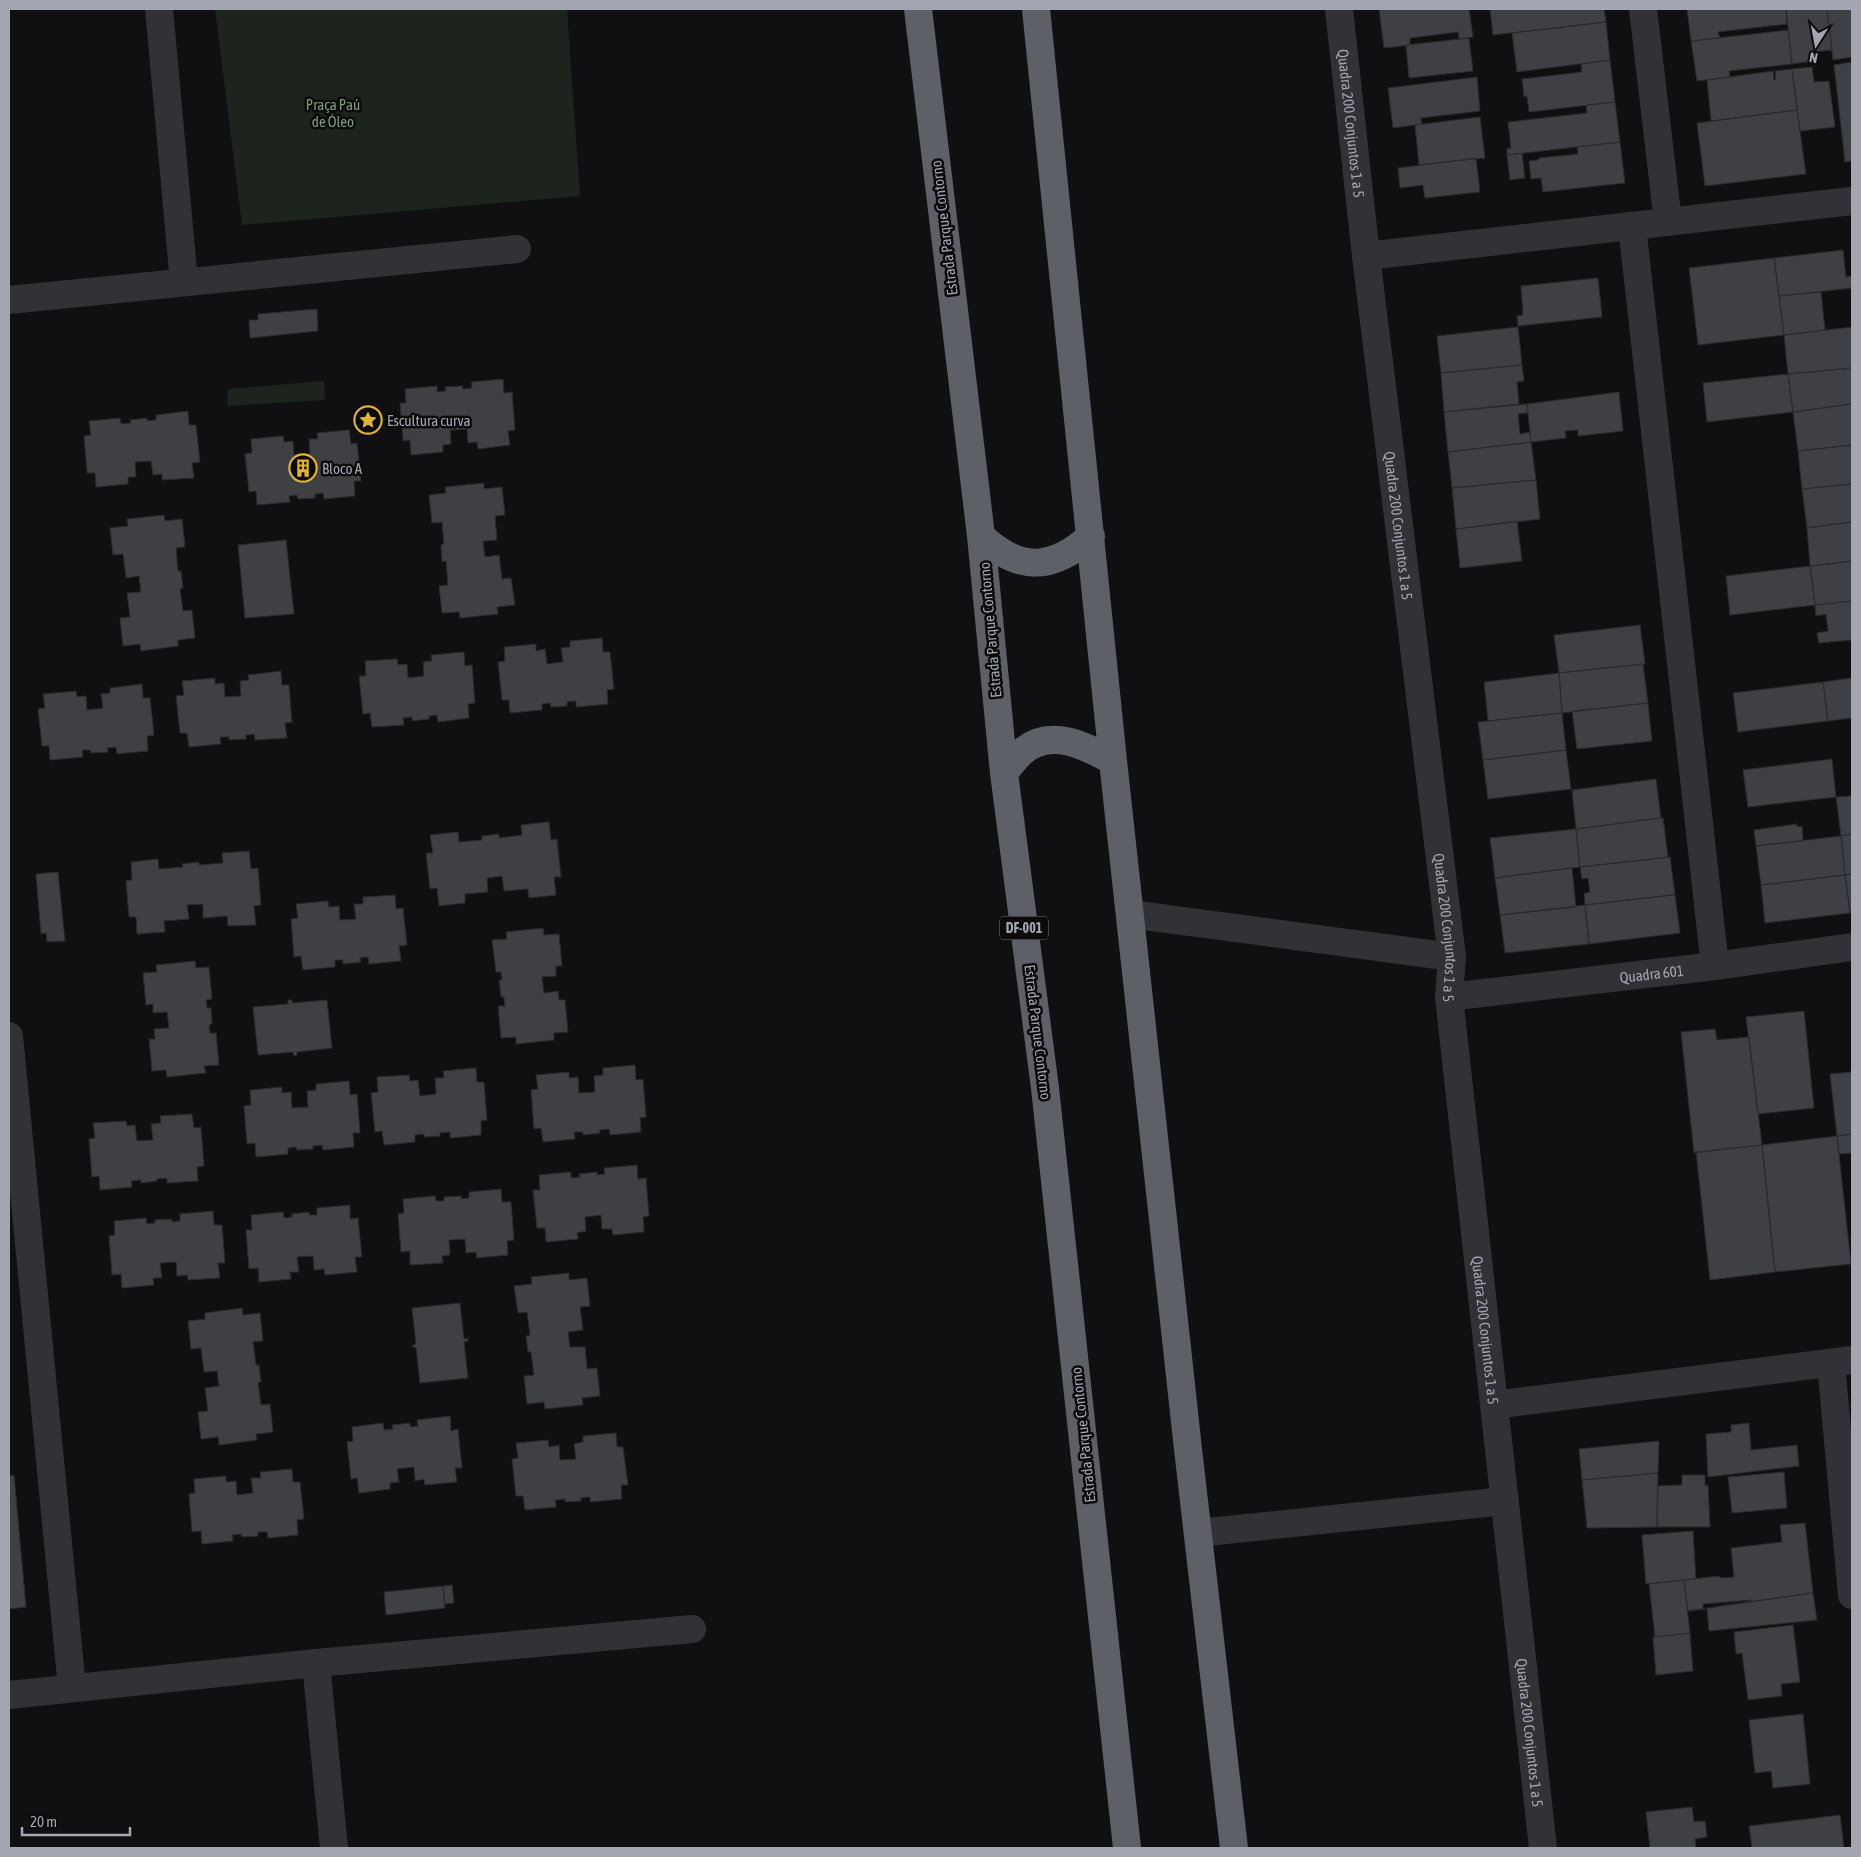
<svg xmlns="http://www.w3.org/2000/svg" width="1861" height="1857" font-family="'Asap Condensed',sans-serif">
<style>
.green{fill:#1d241e}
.building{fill:#3f4044;stroke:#2b2a2d}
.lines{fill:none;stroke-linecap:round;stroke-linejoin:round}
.minor{stroke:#323236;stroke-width:28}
.highway{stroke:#5e6067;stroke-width:28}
.labels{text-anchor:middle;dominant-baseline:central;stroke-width:5;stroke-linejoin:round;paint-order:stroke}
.shield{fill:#0b0b0c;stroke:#757880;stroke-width:1}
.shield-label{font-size:14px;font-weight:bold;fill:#a3a6b1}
.park-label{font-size:15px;fill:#7b9b7f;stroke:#0b0b0c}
.street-label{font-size:15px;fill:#a3a6b1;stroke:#0b0b0c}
.poi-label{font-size:15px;fill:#a3a6b1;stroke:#0b0b0c;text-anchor:start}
</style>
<rect width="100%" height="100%" fill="#101012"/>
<path class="green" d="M215 9H567L580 196 242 225Z
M324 381 325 400 227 406 228 389Z"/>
<path class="building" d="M1379 9H1469L1473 37 1459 39 1458 32 1410 38V45L1384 48Z
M1490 9H1604L1606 22 1493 35Z
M1687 9H1786L1787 24 1718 32 1720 38 1691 41Z
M1786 9H1827L1832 50 1812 52 1813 61 1792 64Z
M1827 9H1852V57L1833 60Z
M1606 22 1610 60 1517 72 1512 33Z
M1788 30 1792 64 1729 71 1730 77 1697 81 1691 41Z
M1469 38 1473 71 1409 78 1406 45Z
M1610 60 1615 102 1529 112 1527 96 1524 97 1522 79 1582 72 1581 64Z
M1852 62V161L1845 162 1834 65Z
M1812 67 1814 82 1829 81 1835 127 1800 131 1792 69Z
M1792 69 1797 110 1711 121 1707 80 1773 71 1774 80H1776L1775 71Z
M1477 77 1480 111 1421 118 1422 124 1393 128 1388 88Z
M1615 102 1620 142 1507 155V149L1511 148 1508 122 1587 113 1586 105Z
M1797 110 1806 174 1705 186 1697 123Z
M1480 117 1485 158 1419 165 1415 125Z
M1620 142 1625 183 1543 192 1541 178 1531 179 1529 161 1538 160 1539 158 1578 154 1577 147Z
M1522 153 1525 178 1510 180 1507 155Z
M1476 158 1480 192 1425 198 1423 185 1400 188 1398 168Z
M1843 250 1846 277 1852 276V288L1779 296 1774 258Z
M1774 258 1784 335 1698 345 1689 268Z
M1598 278 1602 317 1518 326 1517 316 1523 315 1521 286Z
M1821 292 1825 330 1784 335 1779 296Z
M317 309 318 331 250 338 249 320H258V314Z
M1518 327 1522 365 1441 373 1437 336Z
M1852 327V368L1788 374 1784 335Z
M1522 365 1524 381 1517 382 1519 404 1444 412 1441 373Z
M1852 368V404L1793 412 1788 374Z
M1788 374 1793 412 1707 422 1703 383Z
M503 379 504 393 512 392 515 430 508 431 510 445 478 449 477 442 468 443 467 429 450 430 451 444 443 445V452L411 455 410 440 403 441 400 403H406L405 389 437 386V392L446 391 445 387 462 386 463 389 472 388 471 382Z
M1619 392 1623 431 1578 436V430L1565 431 1566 438 1531 442 1527 404Z
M1527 404 1528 413 1518 414 1520 434 1530 432 1531 442 1448 452 1444 412Z
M1852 404V445L1798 451 1793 412Z
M188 411 189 425H196L200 462 192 463 194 478 162 480V474L153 475 151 461 135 462 136 477H128V484L96 487 95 473H87L84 436 91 435 89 421 120 418 121 424 131 423 130 420 147 418V421L156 420V415Z
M349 430 351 444 357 443 361 481H354L355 496 324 499 323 493 315 494V498L298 499 297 495 289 496 290 502 257 505 256 491 249 492 245 454 252 453 251 439 283 436 284 442 293 441 294 455 310 454 309 439H318L317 433Z
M1531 442 1536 480 1452 488 1448 452Z
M1852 445V484L1802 489 1798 451Z
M1536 480 1540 519 1456 529 1452 488Z
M484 483V489L502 487 505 515 495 516 497 540 483 541 485 557 499 555 502 579 511 578 515 605 497 607 498 614 460 618 459 612 442 613 439 586 448 585 446 561 442 562 441 545 444 544 442 522 432 523 429 495 446 493 445 487Z
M1852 484V522L1807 528 1802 489Z
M164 515 165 521 182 519 185 547 176 548 178 571H181L183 588 180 589 183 611 192 610 195 638 178 640V646L141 651 140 644 123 646 120 618 130 617 127 593 141 592 139 576 126 578 123 554 113 555 110 528 128 526 127 519Z
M1517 521 1522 561 1460 568 1456 529Z
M1852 522V561L1810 566 1807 528Z
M286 540 294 614 245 618 238 545Z
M1852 561V601L1815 605 1810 566Z
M1810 566 1815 605 1730 615 1726 576Z
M1852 601V640L1819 643 1817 633 1828 631 1826 614 1816 616 1815 605Z
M1640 625 1645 664 1559 673 1554 635Z
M602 638 603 652H610L614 689 607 690 608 704 576 707V701L567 702V706L551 707 550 703 542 704V710L510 713 509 700H502L498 662 505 661 504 647 536 644V651L545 649 547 664 563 662 561 648 570 647V641Z
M464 652 465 666 472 665 475 703 468 704 469 718 438 722 437 715 429 716V719L412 721V717L403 718 404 725 372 727 370 713 363 714 359 676H366L365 661 397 659 398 665 407 664 408 678 424 676 423 662 432 661 431 655Z
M1643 664 1648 703 1562 713 1559 673Z
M281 671 282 685H289L292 722 285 723 287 738 255 740 254 734 246 735V739L229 740V737H220L221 744 189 747 187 733H180L176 696 184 695 182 681 215 678V684L224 683 225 697 241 696 240 681 249 680 248 675Z
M1559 673 1562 713 1488 721 1484 682Z
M1852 678V718L1828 721 1823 682Z
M1823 682 1828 721 1738 732 1733 693Z
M142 684 143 698H150L154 735 147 736 148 751 117 754 116 747 107 748 108 752 91 753 90 750H82L83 757 50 760 49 746H42L38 709 45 708 43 694 76 691 77 697 86 696 87 710 103 708 101 694 110 693V688Z
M1648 703 1652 741 1577 749 1572 711Z
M1562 713 1566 750 1483 760 1478 722Z
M1566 750 1571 789 1488 799 1483 760Z
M1832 759 1836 797 1748 807 1743 770Z
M1656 779 1661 818 1576 829 1572 790Z
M1852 796V834L1841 836 1836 797Z
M1661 818H1663L1668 857 1580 867 1576 829Z
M549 822 551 840 557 839 561 877H554L556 895 529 898 528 889 504 891 502 876 487 878 488 892 465 894V903L439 906 437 888 430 889 426 853H433L430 835 458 832 459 842 482 840V836L499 834V838L522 835 521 825Z
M1797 824V827L1802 826 1803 841 1756 846 1754 830Z
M1576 829 1580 867 1495 878 1490 838Z
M1852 834V874L1845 875 1841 836Z
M1841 836 1845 875 1761 885 1756 846Z
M249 851 251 869 258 868 261 905 254 906 256 925 228 926 227 916 203 918V904L187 905 189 919 164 921 165 932 137 934 136 917H129L126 881 132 880 131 862 158 859 159 869 183 867 182 864 199 862V865L223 863 222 853Z
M1670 857 1675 895 1585 905 1584 894 1590 892 1588 878 1582 879 1580 867Z
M1572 868 1576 907 1500 915 1495 878Z
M58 872 65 941 47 942 46 933 41 934 36 874Z
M1852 874V912L1850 913 1845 875Z
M1845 875 1850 913 1765 923 1761 885Z
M395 895 396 909 403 908 407 945 399 946 401 961 369 964 368 957 360 958 361 962 343 964V960H335V967L303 970 301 956 294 957 291 919 298 918 296 904 328 901 329 907 339 906 340 920 356 919 354 904H363V897Z
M1670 895H1675L1680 933 1589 944 1585 905Z
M1585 905 1589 944 1505 953 1500 915Z
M543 928 544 935 559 934 562 966H556V976L542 977 544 993 558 991 559 1000H565L568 1032 554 1033V1040L516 1044V1037L501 1038 498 1006H505L504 997H501L499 980H502L501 972H496L492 940 507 939 506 932Z
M195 961 196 968 209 967 212 999 206 1000 207 1008H211L212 1024 209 1025 210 1033H216L219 1065 204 1066 206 1073 167 1077 166 1070 152 1071 149 1039H155L154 1029 169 1028 167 1012 153 1013V1004L146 1005 143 973 157 972 156 965Z
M288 1000H292V1003L327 1000 332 1048 297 1052V1055L294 1056 293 1052 258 1055 253 1007 288 1004Z
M1804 1011 1814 1108 1758 1114 1746 1017Z
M1715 1029 1717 1040 1749 1037 1762 1145 1694 1153 1681 1032Z
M635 1065 636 1080 643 1079 646 1117 640 1118 641 1132 610 1135 609 1129 599 1130 600 1133 583 1135V1132H574L575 1139 543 1142 541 1128 534 1129 531 1090 538 1089 536 1075 569 1072V1078L578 1077 579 1093 595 1092 594 1076 603 1075V1068Z
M476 1068 477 1082H484L487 1120 481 1121V1135L450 1138V1132L440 1133V1136L424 1137V1134L415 1135V1142L384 1145 382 1131 375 1132 371 1093 378 1092 377 1077 409 1075 410 1081 418 1080 420 1096 436 1094 435 1078H444L443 1071Z
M1852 1072V1134L1837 1136 1830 1074Z
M349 1081 350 1095 357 1094 360 1133H353L354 1147 323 1150 322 1145 313 1146V1149L297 1150 296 1147 288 1148V1154L256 1157 255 1143 247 1144 244 1106 251 1105 250 1090 282 1087V1093L291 1092 292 1108 308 1107 307 1091 316 1090V1084Z
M192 1114 194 1128 201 1127 204 1166 197 1167 198 1181 167 1183V1178L157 1179V1181L141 1183V1180L131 1181 132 1187 100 1190 99 1176 92 1177 89 1139 95 1138 93 1123 126 1121 127 1126 135 1125 137 1141 153 1140 151 1124 161 1123 160 1116Z
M1852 1134V1153L1839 1154 1837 1136Z
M1837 1136 1851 1264 1775 1272 1762 1145Z
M1762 1145 1775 1272 1710 1280 1696 1152Z
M637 1165 638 1179 646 1178 649 1216 643 1217 644 1232 613 1235 612 1229H602L601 1215 585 1217 586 1231 577 1233 578 1239 546 1242 545 1228H537L533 1190H540L539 1175 571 1172V1178L580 1177 579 1174 597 1172V1175L605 1174 604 1168Z
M501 1189 502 1202H511L514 1240 507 1241 508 1255 477 1258 476 1252 466 1253 465 1239 449 1240 450 1255 442 1256 443 1263 410 1265V1251L401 1252 398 1214 404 1213 403 1199 435 1196 436 1201H444V1197L461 1196V1199L469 1198V1192Z
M350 1205V1219L358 1218 362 1257H355L357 1272 325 1275 324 1269 314 1270 313 1256 297 1257 299 1272H290L291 1279 259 1282 258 1268 249 1269 246 1230H252L251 1215 283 1212 284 1218 292 1217V1214L309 1212V1215H317V1208Z
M213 1211 214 1225H222L225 1263H218L220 1278 188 1280 187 1275 177 1276 176 1262 160 1263 162 1278H153L154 1285 122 1288 121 1274 112 1275 109 1236 115 1235 114 1221 146 1218 147 1224 155 1223V1220L172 1219V1222L180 1221V1214Z
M569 1273V1280L587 1278 590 1306 580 1307 583 1330 568 1332 570 1347H585L587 1369 597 1368 600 1396 582 1398 583 1405 545 1409 544 1402 527 1404 524 1376 534 1375 531 1352H528L526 1336 530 1335 527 1312 518 1313 514 1286 532 1284 531 1277Z
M460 1303 464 1339 468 1338V1341L464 1342 468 1378 420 1383 416 1347 413 1348V1345L416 1344 412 1308Z
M242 1308 243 1315 260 1313 263 1341 253 1342 256 1365H259L261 1382H258L261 1405 270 1404 273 1432 256 1434 257 1440 219 1445 218 1437 201 1439 198 1412 208 1411 205 1388 219 1386 217 1371 204 1372 201 1348 191 1349 188 1321 205 1319V1313Z
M450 1416 451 1431 458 1429 462 1468H455L457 1482 425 1485 424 1479 415 1481 414 1467 397 1469 399 1482 390 1483V1489L359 1493 357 1478 351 1479 347 1442 353 1441 352 1427 383 1423 384 1430 393 1429 392 1425 410 1423V1427L418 1426 417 1420Z
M1749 1423 1751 1450 1797 1445 1799 1466 1708 1477 1706 1434 1731 1432V1425Z
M616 1433 617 1447H623L628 1485H621L622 1499 590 1502V1497L581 1498V1501L565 1502V1499L555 1500 556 1507 525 1510 523 1496H516L512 1459 518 1458 516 1443 548 1440 549 1447 559 1445 560 1460 576 1459 574 1444 583 1442V1436Z
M1659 1441 1658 1473 1582 1480 1579 1449Z
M292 1469 293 1482H300L304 1519 297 1520 298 1535 268 1538 267 1532H258V1536L242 1537 241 1534 232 1535 233 1541 202 1544 201 1531 192 1532 189 1494 195 1493 194 1479 226 1476V1482L236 1481 237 1495 253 1493 251 1478H261L260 1472Z
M1784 1472 1787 1508 1732 1513 1728 1477Z
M1658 1473 1657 1527 1587 1528 1582 1480Z
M14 1475 26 1607 9 1609V1476Z
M1682 1475H1705V1486L1708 1485 1710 1527H1657L1658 1486 1682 1485Z
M1805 1523 1813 1593 1719 1606 1744 1603 1752 1600 1703 1604V1609L1707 1608 1688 1611 1684 1580 1720 1576V1578L1734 1577 1731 1548 1782 1542 1780 1525Z
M1693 1531 1696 1579 1646 1584 1642 1535Z
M1684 1580 1690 1633 1655 1637 1649 1584Z
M452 1585 454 1603 445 1604 443 1586Z
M443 1586 445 1608 386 1615 384 1592Z
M1813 1593 1817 1620 1709 1631 1707 1609 1688 1611Z
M1793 1625 1800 1682 1781 1684 1782 1696 1748 1700 1742 1653 1736 1654 1734 1632Z
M1690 1633 1693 1671 1656 1675 1653 1637Z
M1803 1714 1810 1784 1773 1788 1771 1771 1755 1773 1749 1720Z
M1692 1807 1694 1822 1705 1821 1707 1837 1695 1839 1696 1848H1650L1646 1812Z
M1840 1815 1844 1848H1752L1749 1826Z"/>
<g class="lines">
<g class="minor">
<path d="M159 9 184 282"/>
<path id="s1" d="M1339 9 1366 256 1452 957 1449 997 1543 1848"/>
<path d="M1643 9 1668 222"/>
<path d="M1632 226 1715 966"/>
<path d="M1366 256 1852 201"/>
<path d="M9 300 517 249"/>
<path d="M1130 914 1452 957"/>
<path id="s2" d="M1449 997 1715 966 1852 947"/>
<path d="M9 1036 72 1688"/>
<path d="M1831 1363 1852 1595"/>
<path d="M1494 1405 1852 1360"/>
<path d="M1198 1533 1505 1501"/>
<path d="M316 1663 334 1848"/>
<path d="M9 1695 316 1663 692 1629"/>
</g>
<path class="highway" d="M918 9 981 536 1004 773 1045 1088 1127 1848
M1036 9 1113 761 1188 1449 1234 1848
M981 536C1019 572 1052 571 1091 536
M1004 773C1010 766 1015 758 1022 752 1050 727 1086 746 1113 761"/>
</g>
<defs>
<g id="sight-ring" transform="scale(1.4375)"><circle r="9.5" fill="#0b0b0c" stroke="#e1b239" stroke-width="1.5"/><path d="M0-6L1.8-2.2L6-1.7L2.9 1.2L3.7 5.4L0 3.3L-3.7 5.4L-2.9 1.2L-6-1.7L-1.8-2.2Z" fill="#e1b239"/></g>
<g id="building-ring" transform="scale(1.4375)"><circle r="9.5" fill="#0b0b0c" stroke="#e1b239" stroke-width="1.5"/><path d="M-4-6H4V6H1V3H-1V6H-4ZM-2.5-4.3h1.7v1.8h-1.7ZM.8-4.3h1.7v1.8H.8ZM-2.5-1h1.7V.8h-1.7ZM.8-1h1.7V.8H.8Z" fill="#e1b239"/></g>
</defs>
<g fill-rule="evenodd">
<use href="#sight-ring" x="368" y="420"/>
<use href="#building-ring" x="303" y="468"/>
</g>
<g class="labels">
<rect class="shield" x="1000" y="916.5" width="48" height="23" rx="4"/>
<g class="shield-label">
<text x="1024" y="928">DF-001</text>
</g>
<g class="park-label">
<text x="333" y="104">Praça Paú<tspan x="333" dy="17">de Óleo</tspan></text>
</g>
<g class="street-label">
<text stroke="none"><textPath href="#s1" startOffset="115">Quadra 200 Conjuntos 1 a 5</textPath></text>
<text transform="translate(944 228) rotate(-97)">Estrada Parque Contorno</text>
<text stroke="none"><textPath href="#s1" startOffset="520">Quadra 200 Conjuntos 1 a 5</textPath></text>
<text transform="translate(990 630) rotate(-95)">Estrada Parque Contorno</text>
<text stroke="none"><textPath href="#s1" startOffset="925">Quadra 200 Conjuntos 1 a 5</textPath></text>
<text stroke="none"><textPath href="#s2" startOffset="204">Quadra 601</textPath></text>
<text transform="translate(1038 1032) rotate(83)">Estrada Parque Contorno</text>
<text stroke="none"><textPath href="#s1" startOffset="1330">Quadra 200 Conjuntos 1 a 5</textPath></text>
<text transform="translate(1083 1435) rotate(-96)">Estrada Parque Contorno</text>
<text stroke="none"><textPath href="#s1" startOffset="1735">Quadra 200 Conjuntos 1 a 5</textPath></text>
</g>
<g class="poi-label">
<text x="387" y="420">Escultura curva</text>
<text x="322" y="468">Bloco A</text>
</g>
</g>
<rect width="1861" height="1857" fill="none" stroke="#a3a6b1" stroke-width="20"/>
<g transform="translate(1816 45) rotate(191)" stroke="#0b0b0c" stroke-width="4" paint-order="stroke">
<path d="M0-4L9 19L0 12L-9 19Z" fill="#a3a6b1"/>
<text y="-8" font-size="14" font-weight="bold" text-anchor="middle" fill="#a3a6b1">N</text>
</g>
<path d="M22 1827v8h108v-8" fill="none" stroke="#a3a6b1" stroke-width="2.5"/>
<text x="30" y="1827" font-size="15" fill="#a3a6b1" stroke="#0b0b0c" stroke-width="4" paint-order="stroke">20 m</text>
</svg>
